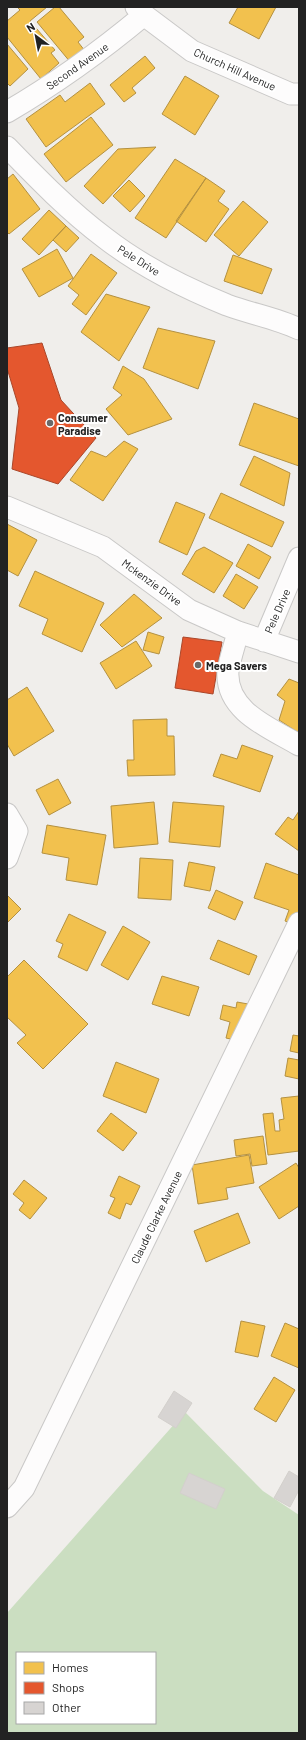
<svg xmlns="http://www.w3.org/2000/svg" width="306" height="1740" font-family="Barlow,sans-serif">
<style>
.forest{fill:#cbdec1;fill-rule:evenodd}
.homes{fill:#f2c14e;stroke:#b49141}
.shops{fill:#e4572e;stroke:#aa472a}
.building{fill:#d7d4d2;stroke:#d3d0cc}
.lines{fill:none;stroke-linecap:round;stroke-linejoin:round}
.street-casing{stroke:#c9c8c7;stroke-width:23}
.street{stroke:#fdfcfc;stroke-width:21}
.poi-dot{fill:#6a6968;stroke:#fff;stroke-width:1.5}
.labels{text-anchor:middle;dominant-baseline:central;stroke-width:4;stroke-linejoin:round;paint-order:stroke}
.street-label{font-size:11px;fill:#222;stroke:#fff}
.poi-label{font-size:11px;font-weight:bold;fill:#222;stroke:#fff;text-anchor:start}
</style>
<rect width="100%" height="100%" fill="#f0eeeb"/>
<path class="forest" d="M185 1412 263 1491 299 1515V1733H7V1613ZM17 1653H155V1723H17Z"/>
<path class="homes" d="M17 7H47L30 21 55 50 51 53 59 63 41 79 7 37V21L20 10Z
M55 7H59L84 37 78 42 85 51 71 63 37 22Z
M238 7H276L259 39 229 23Z
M7 44 28 69 10 86 7 83Z
M145 56 155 68 132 88 136 93 124 102 110 85Z
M185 76 219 96 195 135 162 114Z
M90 83 105 104 46 147 26 119 60 95 65 102Z
M91 117 113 145 66 182 44 154Z
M156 147 103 204 84 186 118 149Z
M175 159 206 178 166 238 135 218Z
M13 174 40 209 9 234 7 232V179Z
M206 178 225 191 218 201 229 209 206 242 176 221Z
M129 180 145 196 130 212 113 196Z
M243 201 268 222 239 256 214 235Z
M49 210 66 226 39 255 22 239Z
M66 226 79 238 66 252 53 240Z
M57 249 73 278 39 297 22 269Z
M91 254 117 273 86 315 72 304 79 295 68 286Z
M233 255 272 269 262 294 224 281Z
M106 294 150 307 119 361 81 332Z
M158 328 215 341 198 389 143 368Z
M123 366 144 379 172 419 128 435 106 409 122 395 113 388Z
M254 403 299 419V466L239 445Z
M124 441 138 449 103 501 70 480 91 451 106 457Z
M254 456 290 473 284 506 240 485Z
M221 493 284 522 272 547 209 518Z
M176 502 205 514 187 555 159 542Z
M7 524 37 540 18 576 7 570Z
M248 544 271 557 259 579 236 566Z
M204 547 233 563 214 593 182 574 196 551Z
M35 571 104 603 82 652 42 634 48 619 19 606Z
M236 574 258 587 244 609 223 596Z
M134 594 162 618 122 647 100 625Z
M148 632 164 637 159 654 143 650Z
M136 641 152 666 116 689 100 663Z
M289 679 299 683V733L279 720 285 701 277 695Z
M27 687 54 731 14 756 7 744V700Z
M167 719V736H174L175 775 128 776 127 760H134L133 720Z
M242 745 273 756 260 792 213 776 221 754 237 759Z
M58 779 71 803 49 815 36 790Z
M154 802 158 844 114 848 111 806Z
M173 802 224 806 220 847 169 842Z
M299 811V851L275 834 288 817 293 820Z
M47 825 106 835 97 885 66 880 69 858 42 853Z
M140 858 173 860 171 900 138 898Z
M189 862 215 867 210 891 184 886Z
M266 863 299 875V916L296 925 285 921 289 910 254 898Z
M216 890 243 902 235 920 208 908Z
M7 895 21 909 7 923Z
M69 914 106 932 87 971 58 957 63 944 56 941Z
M123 926 150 942 128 980 101 965Z
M218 940 257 956 249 975 210 959Z
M24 960 88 1024 43 1069 17 1043 26 1035 7 1017V977Z
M162 976 199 987 189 1016 152 1004Z
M237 1002 248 1004 239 1041 226 1038 230 1022 220 1019 223 1005 236 1008Z
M293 1035 299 1036V1053L290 1051Z
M288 1058 299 1060V1079L285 1076Z
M116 1062 159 1079 146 1113 103 1096Z
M299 1096V1151L268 1155 263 1114 273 1113 275 1131H280L279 1120 284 1119 281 1098Z
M111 1113 137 1133 123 1151 97 1131Z
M263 1136 267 1164 252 1166 250 1154 236 1156 234 1140Z
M249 1155 254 1183 226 1188 228 1199 198 1204 192 1165Z
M296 1163 299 1168V1206L279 1219 259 1187Z
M119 1176 140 1186 131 1205 126 1203 120 1219 108 1213 115 1198 110 1196Z
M24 1180 47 1198 30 1219 19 1210 24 1203 13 1194Z
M238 1213 250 1243 206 1262 194 1231Z
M241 1321 265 1326 258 1357 235 1352Z
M285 1323 299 1329V1368L271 1356Z
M274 1377 295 1390 276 1422 254 1409Z"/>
<path class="shops" d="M42 343 61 400 96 438 58 484 12 469 19 408 7 368V348Z
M183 637 222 642 213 694 175 688Z"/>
<path class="building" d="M174 1391 192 1403 176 1428 158 1417Z
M289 1471 299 1477V1490L290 1507 274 1498Z
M189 1473 225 1489 216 1509 180 1493Z"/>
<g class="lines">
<g class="street-casing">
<path id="street" d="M136 7 144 15 192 51 291 94H299
M7 112C55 84 101 51 144 15
M7 147C38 179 69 211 105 238 141 266 185 288 227 305 251 314 276 318 299 329
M7 507 103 547 189 610 238 632 299 652
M238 632C235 644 230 658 228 671 225 711 270 728 299 745
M264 641 299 558
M7 814 17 831 7 858
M7 1507 24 1488 299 923"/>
</g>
<use href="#street" class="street"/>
</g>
<g class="poi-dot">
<circle cx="50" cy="423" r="4"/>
<circle cx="198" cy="665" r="4"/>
</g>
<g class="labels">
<g class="street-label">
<text transform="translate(77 66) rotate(-35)">Second Avenue</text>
<text transform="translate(235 69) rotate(24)">Church Hill Avenue</text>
<text transform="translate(139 260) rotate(32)">Pele Drive</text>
<text transform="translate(152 582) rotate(36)">Mckenzie Drive</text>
<text transform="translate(277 611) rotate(-66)">Pele Drive</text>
<text transform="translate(156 1217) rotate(-64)">Claude Clarke Avenue</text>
</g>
<g class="poi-label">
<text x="58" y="417">Consumer<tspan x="58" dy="13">Paradise</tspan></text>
<text x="206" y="665">Mega Savers</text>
</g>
</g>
<rect width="306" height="1740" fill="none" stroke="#222222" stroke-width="16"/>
<rect x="16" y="1652" width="140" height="72" fill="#ffffff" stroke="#a7a7a7"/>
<rect x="24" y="1662" width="20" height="12" fill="#f2c14e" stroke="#a7a7a7"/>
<text x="52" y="1672" font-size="12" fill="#222222">Homes</text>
<rect x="24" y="1682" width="20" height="12" fill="#e4572e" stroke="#a7a7a7"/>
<text x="52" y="1692" font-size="12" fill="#222222">Shops</text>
<rect x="24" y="1702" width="20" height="12" fill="#d7d4d2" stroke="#a7a7a7"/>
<text x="52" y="1712" font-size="12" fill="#222222">Other</text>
<g transform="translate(36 36) rotate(328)" stroke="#ffffff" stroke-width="3" paint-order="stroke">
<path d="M0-3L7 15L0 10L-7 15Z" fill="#222222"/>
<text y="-6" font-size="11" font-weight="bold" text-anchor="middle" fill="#222222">N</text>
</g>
</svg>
